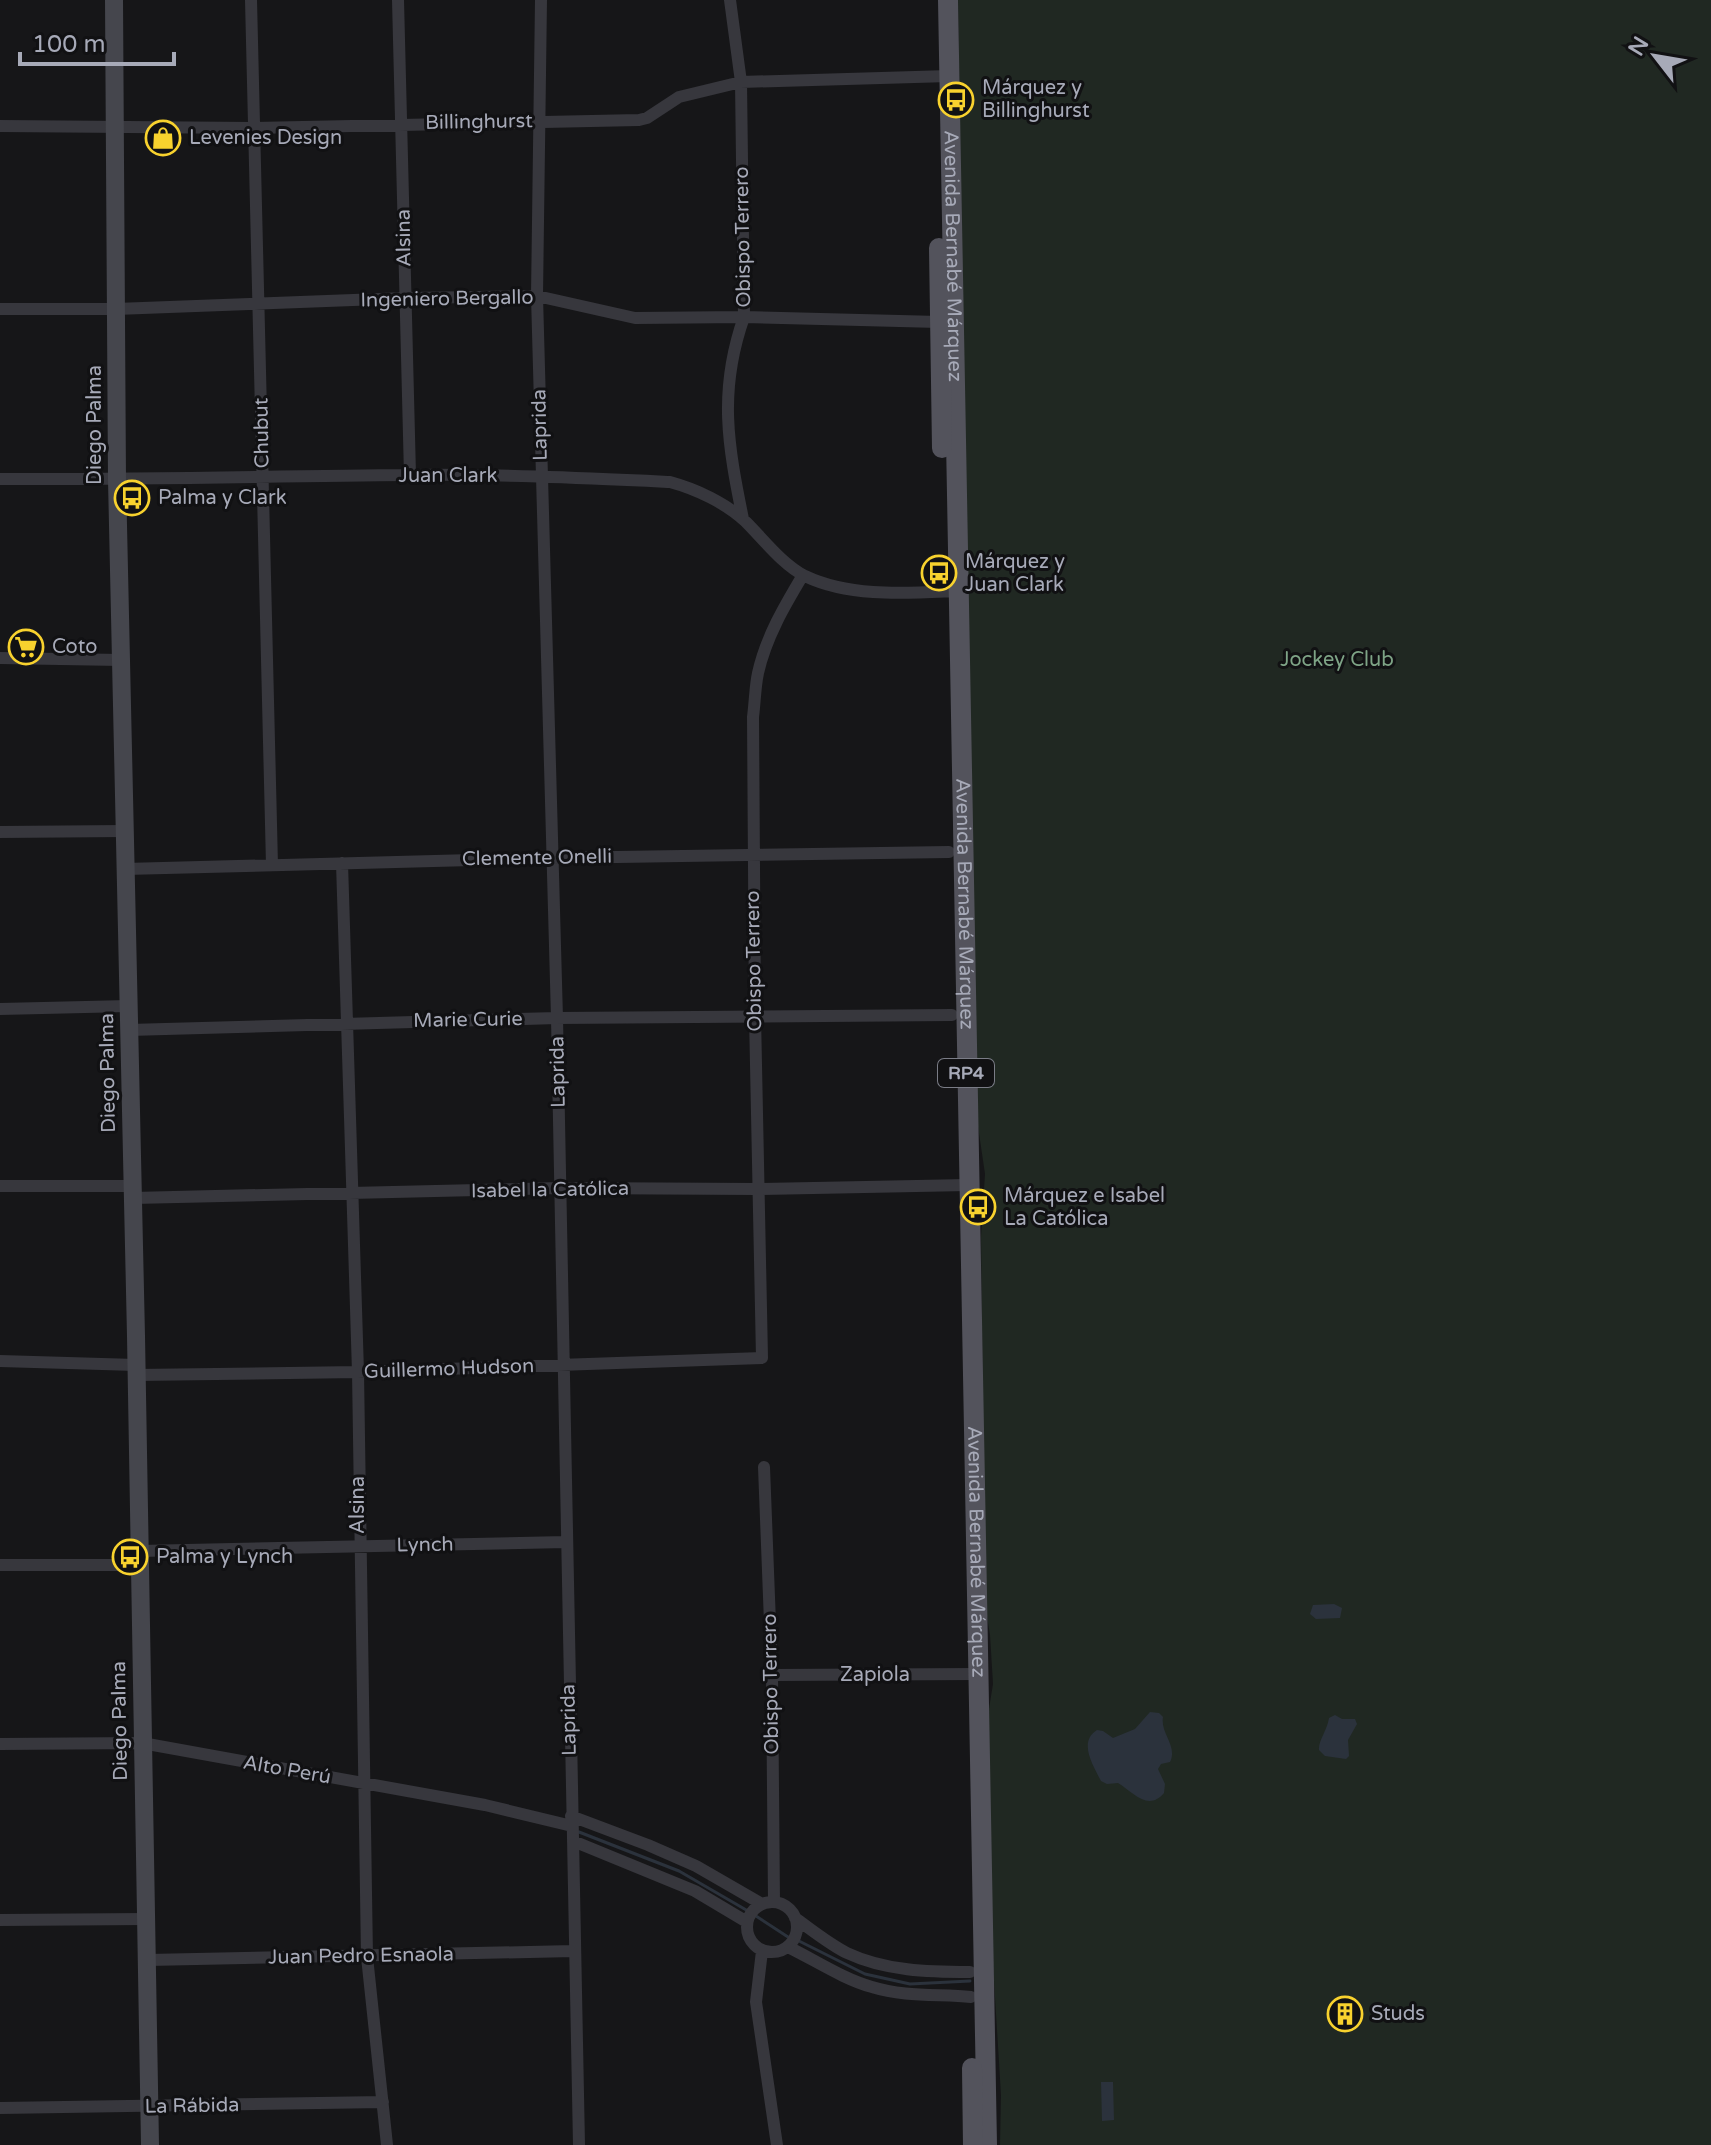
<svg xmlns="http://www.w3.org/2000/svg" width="1711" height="2145" font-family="'Varela Round',sans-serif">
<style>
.green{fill:#202822}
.water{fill:#2b323c}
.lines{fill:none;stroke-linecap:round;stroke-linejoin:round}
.stream{stroke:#2b323c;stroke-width:3}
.minor{stroke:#37373d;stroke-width:12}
.secondary{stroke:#45464d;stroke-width:18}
.primary{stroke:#53535c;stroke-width:20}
.labels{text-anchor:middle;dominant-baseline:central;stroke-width:6;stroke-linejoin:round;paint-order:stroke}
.shield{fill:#111113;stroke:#7a7c86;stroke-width:2}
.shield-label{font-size:18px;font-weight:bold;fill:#a7aab8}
.poi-label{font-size:20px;fill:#a7aab8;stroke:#111113;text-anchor:start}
.street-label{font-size:20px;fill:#a7aab8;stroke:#111113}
.park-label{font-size:20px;fill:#7ea486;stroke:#111113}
</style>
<rect width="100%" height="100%" fill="#161618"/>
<path class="green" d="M958 0H1711V2145H1000L1001 2095 989 1899 986 1727 993 1684 990 1635 985 1604 981 1237 985 1174 975 1106Z"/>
<path class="water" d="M1334 1604 1342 1608 1340 1618 1316 1619 1310 1614 1313 1605Z
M1150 1712 1159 1713 1163 1717C1160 1733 1178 1746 1170 1762L1161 1764 1158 1769 1165 1784 1164 1793C1148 1812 1133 1792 1118 1783L1107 1784 1101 1781C1093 1765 1078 1742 1097 1730L1103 1731 1113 1738 1135 1729Z
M1335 1715 1342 1719H1355L1357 1724 1348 1740 1349 1756 1346 1759 1325 1756 1319 1750C1318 1741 1327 1731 1329 1718Z
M1101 2082H1113L1114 2120 1102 2121Z"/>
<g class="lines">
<path class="stream" d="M579 1832 679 1871 748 1911
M756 1916 788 1937
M799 1941 865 1974 910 1984 970 1981"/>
<path class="minor" d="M251 0 272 865
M398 0 410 475
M541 0 537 296 557 1018 579 2145
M730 0 741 82 744 317C718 391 728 445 743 519
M0 126 254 128 639 120 647 118 679 97 741 82 949 76
M0 309H116L406 298 537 296 635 318 744 317 939 322
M0 479C136 480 272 476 408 475 495 474 582 478 670 482 696 489 726 503 746 522 764 540 782 564 805 576 851 598 909 593 958 591
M0 658 121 660
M0 832 125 831
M342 863 358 1372 367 1957 387 2145
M125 869 552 858 949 852
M0 1009 128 1006
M129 1030 557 1018 952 1015
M0 1186H132
M133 1198 561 1188 758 1189 968 1185
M0 1361 136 1365
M136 1375 358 1372 762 1358 755 1016 753 717C755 702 755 687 758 673 766 637 785 605 803 575
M764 1467 772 1675 774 1902
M140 1551 566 1542
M0 1565H140
M772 1675 978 1674
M0 1744 142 1743 485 1805 572 1826
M571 1816 648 1845 696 1866 762 1904
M573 1841 695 1891 747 1922
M747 1927a25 25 0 1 1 50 0a25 25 0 1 1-50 0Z
M795 1918C812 1930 829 1944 847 1953 885 1971 929 1972 970 1972
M0 1920 147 1919
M788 1947C815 1960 843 1979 872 1987 904 1997 938 1994 971 1997
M762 1951 756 2002 777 2145
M148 1960 573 1951
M0 2108 383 2102"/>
<path class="secondary" d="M114 0 117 480 136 1336 150 2145"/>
<g class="primary">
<path id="s1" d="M948 0 987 2145"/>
<path d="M939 248 942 448"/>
<path d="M972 2068 973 2145"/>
</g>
</g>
<defs>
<g id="bus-ring" transform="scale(1.8)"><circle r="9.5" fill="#111113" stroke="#f8d22e" stroke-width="1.5"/><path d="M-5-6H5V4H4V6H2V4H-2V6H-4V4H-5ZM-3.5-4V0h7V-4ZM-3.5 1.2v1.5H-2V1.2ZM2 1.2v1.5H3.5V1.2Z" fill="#f8d22e"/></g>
<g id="shop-ring" transform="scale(1.8)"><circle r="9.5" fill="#111113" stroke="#f8d22e" stroke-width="1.5"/><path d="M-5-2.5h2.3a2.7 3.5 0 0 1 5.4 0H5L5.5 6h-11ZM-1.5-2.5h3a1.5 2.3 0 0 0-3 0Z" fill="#f8d22e"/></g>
<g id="supermarket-ring" transform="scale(1.8)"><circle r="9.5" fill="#111113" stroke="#f8d22e" stroke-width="1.5"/><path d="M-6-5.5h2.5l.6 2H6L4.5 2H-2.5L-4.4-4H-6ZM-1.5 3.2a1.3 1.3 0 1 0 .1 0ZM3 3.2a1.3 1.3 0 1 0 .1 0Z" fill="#f8d22e"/></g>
<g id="building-ring" transform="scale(1.8)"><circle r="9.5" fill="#111113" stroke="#f8d22e" stroke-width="1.5"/><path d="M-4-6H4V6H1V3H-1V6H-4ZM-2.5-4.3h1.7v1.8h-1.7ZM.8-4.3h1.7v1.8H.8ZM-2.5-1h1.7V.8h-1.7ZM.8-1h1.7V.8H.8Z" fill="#f8d22e"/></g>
</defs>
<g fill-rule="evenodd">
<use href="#bus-ring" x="956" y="100"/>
<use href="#shop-ring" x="163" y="138"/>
<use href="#bus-ring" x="132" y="498"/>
<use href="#bus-ring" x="939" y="573"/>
<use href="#supermarket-ring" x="26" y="647"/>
<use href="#bus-ring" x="978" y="1207"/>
<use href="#bus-ring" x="130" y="1557"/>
<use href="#building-ring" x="1345" y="2014"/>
</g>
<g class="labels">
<rect class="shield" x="938" y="1059" width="56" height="28" rx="6"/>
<g class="shield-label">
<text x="966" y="1073">RP4</text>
</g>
<g class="poi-label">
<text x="982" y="88">Márquez y<tspan x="982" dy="23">Billinghurst</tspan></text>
<text x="189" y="138">Levenies Design</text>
<text x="158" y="498">Palma y Clark</text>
<text x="965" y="562">Márquez y<tspan x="965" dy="23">Juan Clark</tspan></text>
<text x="52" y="647">Coto</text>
<text x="1004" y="1196">Márquez e Isabel<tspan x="1004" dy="23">La Católica</tspan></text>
<text x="156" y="1557">Palma y Lynch</text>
<text x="1371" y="2014">Studs</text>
</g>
<g class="street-label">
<text transform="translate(479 122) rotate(-1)">Billinghurst</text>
<text transform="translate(743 237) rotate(-91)">Obispo Terrero</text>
<text transform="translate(404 238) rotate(-91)">Alsina</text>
<text stroke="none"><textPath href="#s1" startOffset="256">Avenida Bernabé Márquez</textPath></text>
<text transform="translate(447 299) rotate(-1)">Ingeniero Bergallo</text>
<text transform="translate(95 425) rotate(-90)">Diego Palma</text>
<text transform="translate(540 425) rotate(-91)">Laprida</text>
<text transform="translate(262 433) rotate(-91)">Chubut</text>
<text x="448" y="476">Juan Clark</text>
<text transform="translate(537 858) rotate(-1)">Clemente Onelli</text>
<text stroke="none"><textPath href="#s1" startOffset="904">Avenida Bernabé Márquez</textPath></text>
<text transform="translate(754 961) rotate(-91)">Obispo Terrero</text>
<text transform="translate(468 1020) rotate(-1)">Marie Curie</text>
<text transform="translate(558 1072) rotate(-91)">Laprida</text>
<text transform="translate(108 1073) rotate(-91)">Diego Palma</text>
<text transform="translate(550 1190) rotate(-1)">Isabel la Católica</text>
<text transform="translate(449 1369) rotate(-2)">Guillermo Hudson</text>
<text transform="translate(358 1505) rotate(-90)">Alsina</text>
<text transform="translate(425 1545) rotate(-1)">Lynch</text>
<text stroke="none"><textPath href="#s1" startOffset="1552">Avenida Bernabé Márquez</textPath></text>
<text x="875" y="1675">Zapiola</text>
<text transform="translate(771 1684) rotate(-91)">Obispo Terrero</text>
<text transform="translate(569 1720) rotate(-91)">Laprida</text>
<text transform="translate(120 1721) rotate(-91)">Diego Palma</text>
<text transform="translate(287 1770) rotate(10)">Alto Perú</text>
<text transform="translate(361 1956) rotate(-1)">Juan Pedro Esnaola</text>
<text transform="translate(192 2106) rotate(-1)">La Rábida</text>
</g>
<g class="park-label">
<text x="1337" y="660">Jockey Club</text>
</g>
</g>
<g transform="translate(1655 56) rotate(301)" stroke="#111113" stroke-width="6" paint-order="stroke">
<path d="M0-6L14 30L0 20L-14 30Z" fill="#a7aab8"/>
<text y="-12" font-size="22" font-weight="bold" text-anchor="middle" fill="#a7aab8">N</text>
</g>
<path d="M20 52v12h154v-12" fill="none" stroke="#a7aab8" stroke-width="4"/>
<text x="32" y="52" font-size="24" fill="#a7aab8" stroke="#111113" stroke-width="6" paint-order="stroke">100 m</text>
</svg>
